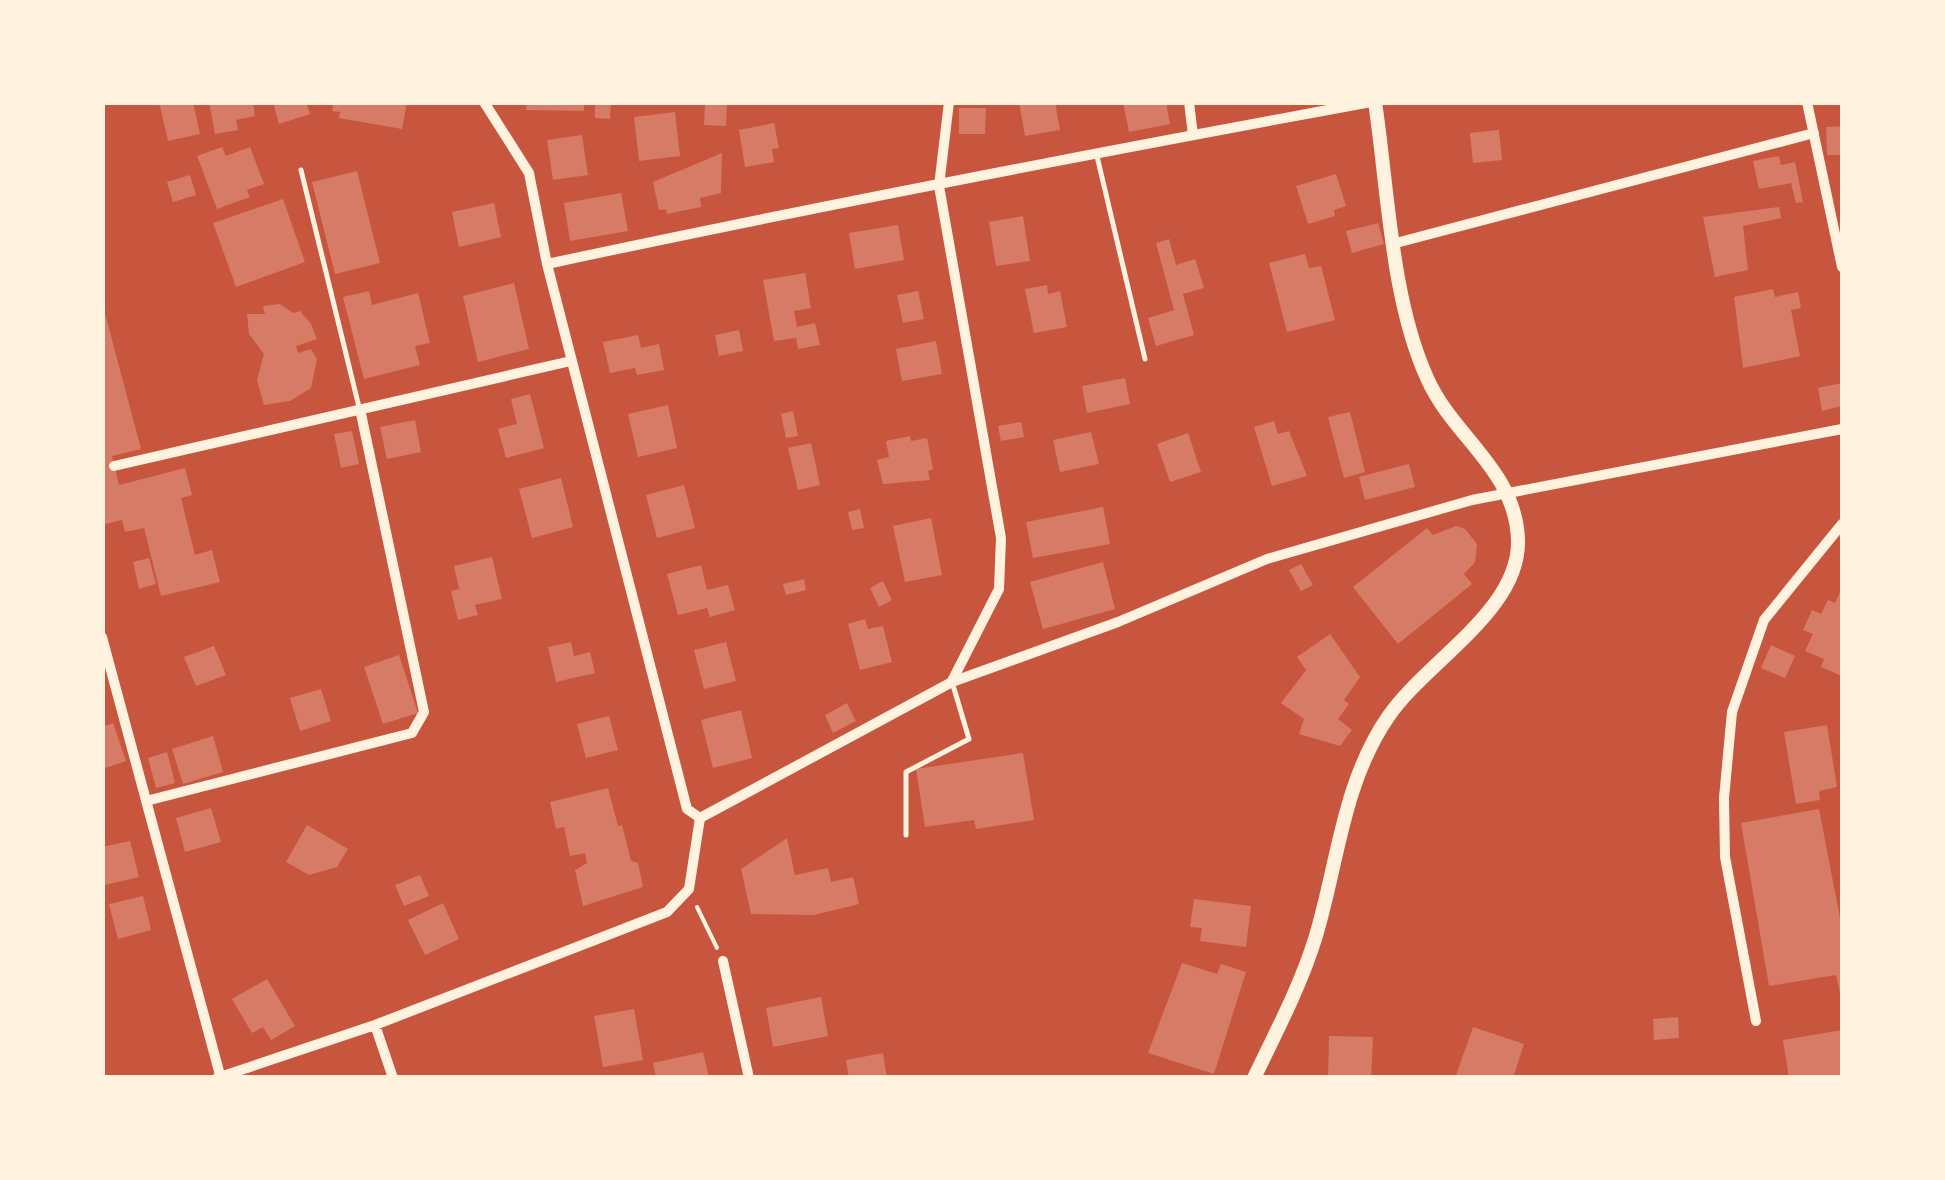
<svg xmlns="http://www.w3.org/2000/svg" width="1945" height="1180" font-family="Georgia,serif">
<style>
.building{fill:#d67c66}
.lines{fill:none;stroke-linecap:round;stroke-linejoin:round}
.path{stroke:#fff3e0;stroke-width:4}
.service{stroke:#fff3e0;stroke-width:5}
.minor{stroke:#fff3e0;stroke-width:10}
.secondary{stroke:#fff3e0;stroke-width:14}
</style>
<rect width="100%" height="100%" fill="#c8553d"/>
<path class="building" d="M159 102H193L200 134 168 141Z
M209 102H253L255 116 236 120 238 130 215 134Z
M273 102H306L310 114 279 124Z
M334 102H407L402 129 339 118 340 112 332 111Z
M527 102H584V111L526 110Z
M595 102H611L610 119 595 118Z
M1019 102H1055L1060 130 1025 136Z
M1123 102H1166L1170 124 1129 132Z
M705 103H727L726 126 704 125Z
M959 108H986L985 134H959Z
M675 112 680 156 639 161 634 117Z
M774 123 779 148 772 149 774 162 745 167 739 130Z
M1842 126V155H1827L1826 127Z
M1499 130 1502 160 1473 163 1470 133Z
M582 135 588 175 553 180 547 140Z
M222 147 226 156 250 147 264 184 247 190 250 197 217 209 197 156Z
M722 153 721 193 700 198 701 207 667 214 666 209 659 210 653 182Z
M1779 156 1781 165 1795 162 1803 202 1796 203 1791 183 1759 189 1753 161Z
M357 171 380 263 335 274 312 182Z
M1336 174 1346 206 1334 210 1335 216 1308 224 1296 186Z
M190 175 196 195 173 202 167 182Z
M621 193 628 231 570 241 564 203Z
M283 199 305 262 236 287 213 223Z
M494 203 501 237 459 247 452 212Z
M1779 207 1781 218 1743 226 1748 270 1715 277 1703 217Z
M1023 216 1030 261 996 266 989 222Z
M1378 223 1384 244 1352 253 1346 231Z
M898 225 904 260 855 269 849 233Z
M1169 239 1176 265 1195 259 1204 288 1183 294 1194 335 1156 346 1148 318 1174 310 1156 243Z
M1305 254 1309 268 1321 266 1335 320 1287 332 1269 263Z
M805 273 811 308 794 311 797 327 815 323 820 345 798 349 796 338 774 341 763 280Z
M514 283 529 349 478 362 463 296Z
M1047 285 1048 294 1060 291 1067 327 1034 333 1025 289Z
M1773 289 1775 297 1798 292 1801 308 1791 310 1800 356 1743 368 1734 297Z
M369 291 372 305 418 293 430 343 415 346 420 365 364 379 343 297Z
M918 291 924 319 903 323 897 295Z
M102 302 141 449 112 456 119 485 185 468 192 495 181 498 195 555 212 550 220 582 161 596 144 528 125 532 122 520 102 525Z
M280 304 293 313 300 311 311 324 317 339 296 346 298 353 311 349 317 359 311 388 290 401 264 405 257 380 264 354 249 334 247 314H265L263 306Z
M739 330 743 351 719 356 715 335Z
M638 335 641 348 659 344 664 370 637 375 635 368 610 373 603 342Z
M936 341 942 374 902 381 896 349Z
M1125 378 1130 404 1087 413 1082 386Z
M1842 383V406L1822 411 1818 388Z
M530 394 544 448 506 458 498 429 517 424 511 399Z
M668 405 677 448 638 457 628 414Z
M793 411 798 436 786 438 781 414Z
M1350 412 1365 472 1344 478 1328 417Z
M415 420 421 452 387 459 380 427Z
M1274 421 1278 434 1289 431 1307 476 1272 486 1254 427Z
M1021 422 1024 437 1001 441 998 426Z
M352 431 359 464 341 468 334 434Z
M1091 432 1099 464 1060 472 1053 440Z
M1188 433 1201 472 1170 482 1157 444Z
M910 436 911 441 927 438 933 469 928 471 930 480 883 484 877 460 889 457 886 441Z
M811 443 820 485 798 490 788 448Z
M1409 464 1415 487 1365 500 1359 477Z
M561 478 573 527 532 538 519 489Z
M684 485 695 528 657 538 646 495Z
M1103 507 1110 544 1033 558 1026 522Z
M860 509 864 528 852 530 848 512Z
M931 518 942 575 905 582 893 526Z
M1456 526 1465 529 1477 544 1475 562 1464 574 1472 584 1398 644 1353 587 1427 528 1433 535Z
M492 557 502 599 475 605 478 615 458 620 451 591 459 589 454 566Z
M149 558 156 584 139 589 133 562Z
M1103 562 1115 609 1043 629 1030 582Z
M1301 564 1313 585 1301 591 1289 570Z
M701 565 707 590 728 585 735 610 710 617 707 608 678 615 667 574Z
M804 579 806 590 786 595 783 584Z
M883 581 892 600 879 607 870 588Z
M1842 587V676L1821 667 1824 659 1805 651 1813 634 1803 630 1812 610 1821 614 1828 600 1835 603Z
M865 619 868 629 883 626 892 662 860 670 848 624Z
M1330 634 1360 677 1344 700 1349 704 1338 719 1352 730 1340 746 1299 734 1304 719 1281 703 1306 670 1297 657Z
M571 642 574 656 590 652 595 673 556 682 548 647Z
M726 642 736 681 704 689 694 650Z
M1771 645 1795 656 1785 678 1761 668Z
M214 646 226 675 196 686 184 657Z
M399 655 418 713 383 724 364 667Z
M321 689 331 721 300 731 290 698Z
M847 703 856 721 833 733 825 715Z
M741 710 752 758 713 768 701 720Z
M609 716 618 750 586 758 577 724Z
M113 723 126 761 102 769V727Z
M1827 725 1837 787 1819 791 1820 800 1796 804 1784 732Z
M213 736 223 772 183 784 172 749Z
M167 752 175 783 156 788 148 758Z
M1023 753 1034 820 976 829 974 820 925 827 916 769Z
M608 788 618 826 622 825 631 861 638 863 643 887 583 906 575 870 587 863 585 853 570 856 564 827 556 829 550 802Z
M211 808 221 842 185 852 176 818Z
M1819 809 1842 928V1002L1836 975 1769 986 1741 823Z
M307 825 348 849 337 867 309 875 286 862Z
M787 838 795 875 828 868 831 882 853 877 859 904 814 915 751 914 741 869Z
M130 841 139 877 105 885 102 847Z
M420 875 429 896 404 906 395 885Z
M143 896 151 930 118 939 109 904Z
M1194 899 1251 906 1246 947 1200 941 1202 928 1190 927Z
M443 903 459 939 425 955 408 920Z
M1182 963 1217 974 1221 964 1246 972 1214 1074 1148 1053Z
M267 979 295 1026 271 1040 263 1027 252 1033 232 999Z
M821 997 828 1036 773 1047 766 1008Z
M634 1009 643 1060 603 1067 594 1016Z
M1678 1017 1679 1038 1654 1040 1653 1019Z
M1473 1027 1524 1044 1513 1078H1455Z
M1842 1030V1078H1789L1783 1040Z
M1329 1036 1373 1037 1371 1078H1328Z
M703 1052 709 1078H656L653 1063Z
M883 1053 887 1078H849L846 1060Z"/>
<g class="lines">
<path class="path" d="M697 907 717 948"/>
<path class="service" d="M1096 152 1145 359
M301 170 359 407
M906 835V772L969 739 953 685"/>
<path class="minor" d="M484 102 529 173 547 264 687 809 700 818
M949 102 939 186 1001 538 999 589 952 681
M1189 102 1193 135
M1807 102 1842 267
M1396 243 1814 133
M547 264C821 205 1095 153 1371 102
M114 466 571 361
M102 637 220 1075
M146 801 412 733 424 712 360 409
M700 818 952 682 1118 622 1267 559 1472 500 1842 429
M723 961 749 1078
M1756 1021 1725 857 1724 798 1732 712 1764 620 1842 524
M375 1025 393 1078
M217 1078 375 1025 667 912 689 889 700 818"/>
<path class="secondary" d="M1254 1078C1276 1032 1300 987 1315 939 1338 864 1342 784 1388 717 1426 661 1521 610 1518 539 1515 469 1453 437 1427 378 1391 299 1388 189 1375 102"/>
</g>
<rect width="1945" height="1180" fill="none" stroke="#fff3e0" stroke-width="210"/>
</svg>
